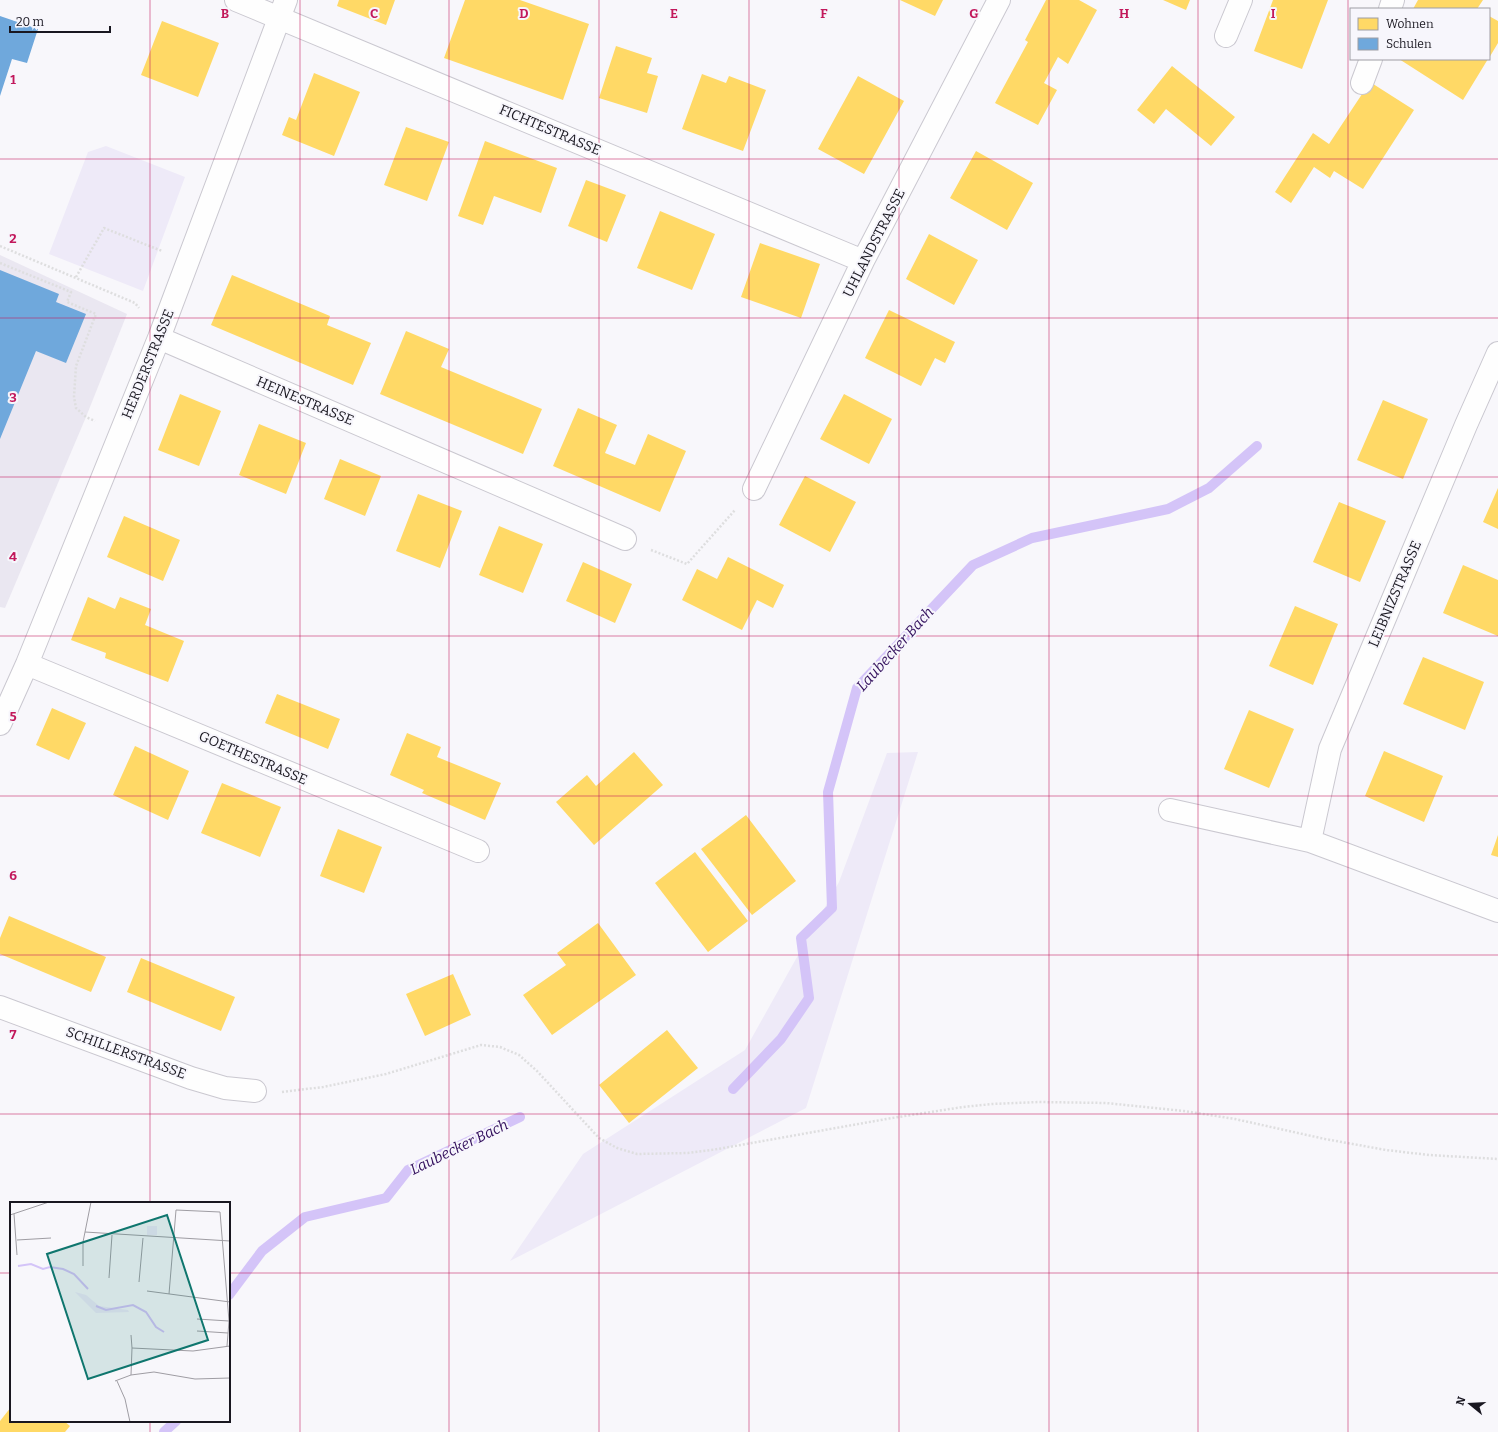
<svg xmlns="http://www.w3.org/2000/svg" width="1498" height="1432" font-family="Bitter,serif">
<style>
.built{fill:#eae7f1}
.green{fill:#eeeaf8}
.homes{fill:#ffd966}
.schools{fill:#6fa8dc}
.lines{fill:none;stroke-linecap:round;stroke-linejoin:round}
.stream{stroke:#d4c4f8;stroke-width:10}
.minor-casing{stroke:#cac8d0;stroke-width:24}
.path{stroke:#dededf;stroke-width:2.5;stroke-dasharray:2 2;stroke-linecap:butt}
.minor{stroke:#fefefe;stroke-width:22}
.grid{fill:none;stroke:#c2185b;stroke-width:1;stroke-opacity:0.55}
.labels{text-anchor:middle;dominant-baseline:central;stroke-width:4;stroke-linejoin:round;paint-order:stroke}
.street-label{font-size:14px;fill:#191720;stroke:#f7f6fc}
.water-label{font-size:15px;font-style:italic;fill:#33105d;stroke:#f7f6fc}
.inset-river{fill:none;stroke:#d4c4f8;stroke-width:2}
.inset-road{fill:none;stroke:#9f9da3;stroke-width:1}
.view{fill:#0f766e;fill-opacity:0.15;stroke:#0f766e;stroke-width:2}
.inset-edge{fill:none;stroke:#191720;stroke-width:2}
.grid-label{font-size:13px;text-anchor:middle;font-weight:bold;fill:#c2185b;stroke:#f7f6fc;stroke-width:4;stroke-linejoin:round;paint-order:stroke}
</style>
<rect width="100%" height="100%" fill="#f8f7fb"/>
<path class="built" d="M0 255 127 314 86 417 5 608 0 607Z"/>
<path class="green" d="M106 146 185 177 143 291 49 254 88 152Z
M918 752 806 1108 510 1261 583 1154 745 1050 839 882 887 753Z"/>
<path class="homes" d="M339 0H395L386 25 337 6Z
M465 0H520L589 24 563 100 444 58Z
M900 0H943L935 16Z
M1046 0H1079L1097 10 1068 64 1058 57 1044 83 1057 90 1038 125 995 103 1028 42 1025 40Z
M1163 0H1190L1186 10Z
M1273 0H1328L1302 69 1254 51Z
M1418 0H1483L1477 9H1413Z
M1489 16 1498 21V43L1489 58Z
M162 21 219 43 198 97 141 75Z
M616 46 652 58 647 73 658 76 647 113 599 98Z
M1399 59H1488L1463 100Z
M1172 66 1235 117 1211 146 1166 109 1154 124 1137 110Z
M314 73 360 92 334 156 282 135 289 117 296 120Z
M702 74 726 83 729 76 766 90 743 151 682 129Z
M858 76 904 101 864 174 818 149Z
M1370 82 1414 110 1363 189 1334 171 1330 178 1314 167 1291 203 1275 192 1313 133 1329 144Z
M406 127 449 142 427 201 384 185Z
M485 141 557 168 541 213 494 196 483 225 458 216Z
M976 151 1033 183 1007 230 950 198Z
M586 180 626 195 607 242 568 226Z
M660 211 715 234 692 290 637 268Z
M929 234 978 260 954 305 906 279Z
M760 243 820 264 801 318 741 297Z
M232 275 330 316 327 325 371 343 353 385 211 325Z
M889 310 955 342 945 363 935 358 921 386 865 358Z
M406 331 449 349 441 367 542 409 523 454 380 394Z
M180 394 221 411 199 466 158 450Z
M844 394 892 419 869 464 820 439Z
M1383 400 1428 419 1403 479 1357 460Z
M578 408 617 425 605 453 635 465 648 434 686 451 660 512 553 466Z
M259 424 306 443 286 494 239 475Z
M340 459 381 476 365 516 324 499Z
M805 476 856 502 830 552 779 525Z
M1498 488V529L1483 522Z
M418 494 462 511 440 568 396 551Z
M1339 502 1386 521 1360 582 1313 562Z
M124 516 180 540 163 581 107 557Z
M499 526 543 544 523 593 479 575Z
M728 557 784 585 773 608 757 600 742 630 682 600 697 569 717 579Z
M583 562 632 584 615 623 566 601Z
M1463 565 1498 580V636L1443 613Z
M88 597 115 609 120 597 151 609 145 625 184 641 168 682 105 658 106 653 71 640Z
M1295 606 1338 624 1313 685 1269 666Z
M1423 657 1484 682 1465 730 1403 704Z
M277 694 340 719 328 749 265 723Z
M52 708 86 723 69 760 36 745Z
M1249 710 1294 729 1269 788 1224 769Z
M407 733 441 747 437 757 501 783 485 820 422 793 424 790 390 775Z
M135 746 189 771 168 820 113 795Z
M1384 751 1443 776 1424 822 1365 796Z
M634 752 663 785 594 845 556 802 587 775 596 786Z
M222 783 281 807 260 857 201 833Z
M746 815 796 881 752 915 701 849Z
M338 829 382 847 364 893 320 876Z
M1498 835V857L1491 855Z
M695 852 748 921 708 952 655 883Z
M9 916 106 957 91 992 0 954V938Z
M598 923 636 975 552 1035 523 995 566 965 557 953Z
M141 958 235 997 221 1031 127 992Z
M453 974 471 1015 425 1036 406 994Z
M667 1030 698 1068 629 1123 599 1085Z
M11 1407V1421H64L70 1426 65 1432H0V1421Z"/>
<path class="schools" d="M0 16 38 29 27 63 12 59 0 96Z
M0 270 59 294 56 302 86 314 66 363 36 351 0 439Z"/>
<g class="lines">
<path class="stream" d="M733 1089 781 1039 809 998 801 938 832 908 828 792 857 688 973 565 1032 538 1168 509 1209 488 1257 446
M229 1295 262 1251 305 1217 386 1198 408 1170 520 1117
M164 1432 176 1421"/>
<g class="minor-casing">
<path id="minor" d="M236 0 863 261
M1390 9 1393 0
M1226 36 1241 0
M1362 83 1371 59
M159 338 625 539
M1498 353 1466 425 1330 749 1310 841 1498 911
M754 489 863 261 999 0
M27 664 478 851
M0 724 27 664 159 338 286 0
M1170 810 1310 841
M0 1007 191 1078 225 1088 255 1091"/>
</g>
<path class="path" d="M0 246 135 303 139 308
M0 263 71 292 67 302 96 314 76 366 74 397 76 408 86 417 95 421
M76 277 104 228 162 251
M651 550 687 564 735 510
M282 1092 323 1087 386 1074 481 1045 500 1047 519 1055 537 1071 599 1138 617 1148 637 1154 688 1153 718 1149 892 1118 963 1107 992 1104 1039 1102 1106 1103 1184 1111 1235 1119 1325 1139 1386 1150 1429 1155 1498 1159"/>
<use href="#minor" class="minor"/>
</g>
<path class="grid" d="M150 0V1203M300 0V1432M449 0V1432M599 0V1432M749 0V1432M899 0V1432M1049 0V1432M1198 0V1432M1348 0V1432M0 159H1498M0 318H1498M0 477H1498M0 636H1498M0 796H1498M0 955H1498M0 1114H1498M0 1273H11M229 1273H1498M150 1421V1432"/>
<g class="labels">
<g class="street-label">
<text transform="translate(550 130) rotate(23)">FICHTESTRASSE</text>
<text transform="translate(874 243) rotate(-63)">UHLANDSTRASSE</text>
<text transform="translate(148 364) rotate(-68)">HERDERSTRASSE</text>
<text transform="translate(305 401) rotate(23)">HEINESTRASSE</text>
<text transform="translate(1395 594) rotate(-67)">LEIBNIZSTRASSE</text>
<text transform="translate(253 758) rotate(23)">GOETHESTRASSE</text>
<text transform="translate(126 1053) rotate(20)">SCHILLERSTRASSE</text>
</g>
<g class="water-label">
<text transform="translate(895 649) rotate(-48)">Laubecker Bach</text>
<text transform="translate(459 1147) rotate(-26)">Laubecker Bach</text>
</g>
</g>
<g transform="translate(10 1202)">
<rect width="220" height="220" fill="#f8f7fb"/>
<path d="M137 24H147V33H137ZM65 90 76 93 89 104 118 108 119 110 86 111Z" fill="#eeeaf8"/>
<path class="inset-river" d="M8 64 21 62 33 67 40 65 53 67 64 72 78 87M86 104 96 108 123 103 136 110 146 125 154 130"/>
<path class="inset-road" d="M4 12 7 53M0 13 39 0M75 30 220 39M7 38 41 36M73 64V40L81 0M99 76 102 33M129 80 133 36M137 89 220 100M159 92 166 8 210 10 219 119 217 144M187 117 219 119M187 129 218 131M121 133 122 146M121 173 122 146 183 149 220 144M105 179 121 173 144 170 185 177 220 176M107 179 115 197 120 220"/>
<path class="view" d="M157 13 198 138 78 177 37 52Z"/>
<rect width="220" height="220" class="inset-edge"/>
</g>
<g class="grid-label">
<text x="225" y="18">B</text>
<text x="374" y="18">C</text>
<text x="524" y="18">D</text>
<text x="674" y="18">E</text>
<text x="824" y="18">F</text>
<text x="974" y="18">G</text>
<text x="1124" y="18">H</text>
<text x="1273" y="18">I</text>
<text x="13" y="84">1</text>
<text x="13" y="243">2</text>
<text x="13" y="402">3</text>
<text x="13" y="561">4</text>
<text x="13" y="721">5</text>
<text x="13" y="880">6</text>
<text x="13" y="1039">7</text>
</g>
<rect x="1350" y="8" width="140" height="52" fill="#f7f6fc" stroke="#9e9da4"/>
<rect x="1358" y="18" width="20" height="12" fill="#ffd966" stroke="#9e9da4"/>
<text x="1386" y="28" font-size="12" fill="#191720">Wohnen</text>
<rect x="1358" y="38" width="20" height="12" fill="#6fa8dc" stroke="#9e9da4"/>
<text x="1386" y="48" font-size="12" fill="#191720">Schulen</text>
<g transform="translate(1470 1404) rotate(288)" stroke="#f7f6fc" stroke-width="3" paint-order="stroke">
<path d="M0-3L7 15L0 10L-7 15Z" fill="#191720"/>
<text y="-6" font-size="11" font-weight="bold" text-anchor="middle" fill="#191720">N</text>
</g>
<path d="M10 26v6h100v-6" fill="none" stroke="#191720" stroke-width="2"/>
<text x="16" y="26" font-size="12" fill="#191720" stroke="#f7f6fc" stroke-width="3" paint-order="stroke">20 m</text>
</svg>
